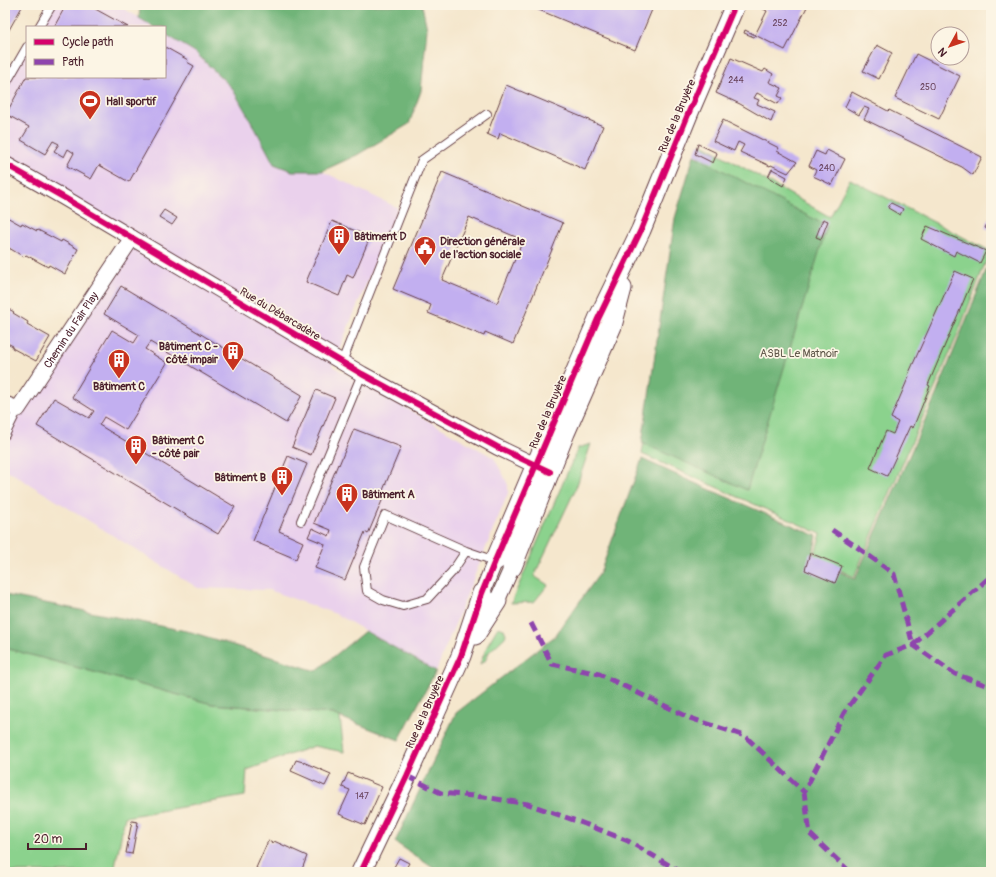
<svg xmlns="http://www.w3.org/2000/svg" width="996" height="877" font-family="Pangolin,sans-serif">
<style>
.built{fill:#ead1ec}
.green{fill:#8bd28d;stroke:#6a785c}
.forest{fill:#70b478;stroke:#5d6a52}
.building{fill:#c2aff0;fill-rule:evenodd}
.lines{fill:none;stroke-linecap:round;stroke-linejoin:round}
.service-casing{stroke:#643d43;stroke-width:10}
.minor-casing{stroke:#643d43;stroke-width:17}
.tertiary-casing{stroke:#643d43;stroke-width:21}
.service{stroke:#fff;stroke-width:8}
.minor{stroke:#fff;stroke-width:15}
.tertiary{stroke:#fff;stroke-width:19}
.quiet{stroke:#8e44ad;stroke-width:5;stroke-dasharray:10 5;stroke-linecap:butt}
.cycleway-casing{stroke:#fcf5e5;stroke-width:8}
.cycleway{stroke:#d6006c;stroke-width:6}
.labels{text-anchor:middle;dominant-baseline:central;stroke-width:3.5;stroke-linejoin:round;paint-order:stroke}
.number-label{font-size:9px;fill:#68435c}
.poi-label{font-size:11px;font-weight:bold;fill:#4a1f2b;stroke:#fcf5e5;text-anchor:start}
.street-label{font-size:11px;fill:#4a1f2b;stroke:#fcf5e5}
.park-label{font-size:11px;fill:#5e5548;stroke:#fcf5e5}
</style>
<rect width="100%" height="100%" fill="#fcf5e5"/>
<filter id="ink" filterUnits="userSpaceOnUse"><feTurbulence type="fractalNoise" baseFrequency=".025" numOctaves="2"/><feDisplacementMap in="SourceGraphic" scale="8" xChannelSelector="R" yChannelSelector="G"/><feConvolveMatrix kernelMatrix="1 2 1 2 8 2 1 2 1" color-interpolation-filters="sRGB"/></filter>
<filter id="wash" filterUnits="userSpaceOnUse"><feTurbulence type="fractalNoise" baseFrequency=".012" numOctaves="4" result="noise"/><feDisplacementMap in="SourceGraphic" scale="16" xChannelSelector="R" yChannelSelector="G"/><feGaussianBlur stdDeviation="0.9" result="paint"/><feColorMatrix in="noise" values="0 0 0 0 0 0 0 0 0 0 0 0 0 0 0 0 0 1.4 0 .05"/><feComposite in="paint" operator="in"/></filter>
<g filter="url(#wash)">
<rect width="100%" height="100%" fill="#f5e7cd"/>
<path class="built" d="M52 5H118L154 27H39Z
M165 34 195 52 232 88 255 128 274 164 292 171H322L398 208 332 366 494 458 504 476 508 485V493L436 671 336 614 269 590 198 588 5 469V435L132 238 5 164V85L27 47V77H165Z"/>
<path class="green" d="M702 144 830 217 850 179 990 251 957 336 933 393 854 577 814 557 821 534 642 454 668 286Z
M591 444 576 488 534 576 548 585 534 602 511 603 578 448Z
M498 627 504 629 506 634 505 637 489 652 485 661 480 664 488 644Z
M5 648 212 704 332 714 340 717 344 752 314 746 247 770 245 796 125 817 114 872H5Z"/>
<path class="forest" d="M140 5H422L427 29 421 91 409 124 357 155 322 171H292L274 164 255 128 232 88 195 52 165 34V27H154L139 18Z
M694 155 827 226 747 490 642 443 675 218Z
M991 258V872H439L395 842 456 713 555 636 600 573 642 459 690 481 817 536 812 558 855 579 936 395Z
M5 595 191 632 316 671 365 631 436 671 399 740 332 714 212 704 5 648Z"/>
<g id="blocks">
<path class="building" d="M5 5H23L5 37Z
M66 5H88L128 27H54Z
M527 5H654L635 50Z
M756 5H808L785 50 755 35 767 11Z
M745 30 755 35 754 37 744 33Z
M877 45 892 53 879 79 863 71Z
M165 47 188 60 187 62 194 66 129 182 99 165 91 179 67 166 74 153 68 149 64 157 54 151 59 144 53 141 45 154 21 140 29 127 6 114 26 77H165Z
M916 54 960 76 939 119 895 98Z
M731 58 763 72 765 69 773 74 769 82 782 88 778 96 782 98 778 104 757 93 754 98 759 100 757 104 775 112 771 122 740 104 716 93Z
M506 85 603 126 585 170 568 162 500 133 498 139 487 134Z
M852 92 888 111 889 110 982 157 973 175 962 167 864 119 869 109 864 107 859 115 845 107Z
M723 120 779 148 777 151 797 162 788 173 771 165 770 166 740 152 744 145 738 142 734 151 713 141Z
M698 144 717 153 713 163 695 154Z
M827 150 845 159 832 185 813 176 816 170 809 166 816 151 825 155Z
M772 169 787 177 783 186 768 177Z
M442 172 563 223 513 344 485 332 484 336 428 313 431 305 393 289ZM469 217 523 240 497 303 442 280Z
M891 203 903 209 900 215 888 208Z
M164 210 177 218 172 225 159 217Z
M5 216 21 225 22 223 37 231 38 230 61 242 62 240 78 249 65 274 49 265 48 267 26 255 24 257 9 248V250L5 248Z
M823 219 828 221 821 239 816 237Z
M989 219 991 220V230L985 228Z
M332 221 370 237 353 278 347 275 339 296 306 282Z
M927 226 986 251 980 263 956 251 954 256 921 239Z
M955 271 973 279 928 385 930 386 913 428 910 426 887 476 870 468 886 431 893 434 898 422 891 418 909 376 908 375Z
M121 286 302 395 286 423 150 342 145 349 167 363 126 430 104 417 99 425 235 507 218 534 37 426 54 398 89 418 94 411 72 397 112 330 134 343 139 335 104 314Z
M5 307 14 312 13 313 28 322 27 324 50 337 36 361 12 348 13 346 5 342Z
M316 390 335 398 311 455 292 447Z
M354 429 401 447 381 495 384 496 368 534 365 532 345 580 315 568 325 544 308 537 312 528 329 536 331 530 314 523 338 464 339 465Z
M288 456 307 464 279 531 303 542 296 559 253 541Z
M810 553 842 566 835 583 805 570Z
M296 760 303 762 331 774 325 786 291 771Z
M348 773 382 787 365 825 339 814 350 790 342 787Z
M132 821 138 822 132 854 126 853Z
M268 841 273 843 274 841 307 856 301 872H257L258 869 256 868Z
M399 858 409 863 404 872 394 867Z"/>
</g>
</g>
<g filter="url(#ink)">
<use href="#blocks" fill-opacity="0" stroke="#643d43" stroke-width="1"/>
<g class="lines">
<g class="service-casing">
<path id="service" d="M39 27 52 5
M5 85 27 47
M342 362 422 160 487 114
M5 435 18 409
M301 521 362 374
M466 551 452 572 427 599 403 606 383 600 367 591 364 567 385 515 466 551 495 561"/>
</g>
<g class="minor-casing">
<g id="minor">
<path d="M5 164 63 197 362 374 497 447 545 470"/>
<path id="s1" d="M5 404 18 409 132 238"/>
<path d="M482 593 495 561"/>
<path d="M497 601 512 567"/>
</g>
</g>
<g class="tertiary-casing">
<path id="tertiary" d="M495 561 598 319 641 230 689 112 735 5
M512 567 565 433 612 326 622 288
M475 635 497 601
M361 872 407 776 461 656 482 593"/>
</g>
<use href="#service" class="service"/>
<use href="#minor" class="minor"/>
<use href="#tertiary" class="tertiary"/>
<path class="quiet" d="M832 530 864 552 894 574 913 645 991 576
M531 623 552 664 599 674 690 718 745 736 804 792
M407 776 441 793 484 797 528 804 585 824 628 841 681 872
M850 872 810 834 804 792 844 713 886 655 913 645 955 674 991 687"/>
<g class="cycleway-casing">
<path id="cycleway" d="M5 164 63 197 362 374 497 447 550 472
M361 872 407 776 461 656 482 593 495 561 598 319 641 230 689 112 735 5"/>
</g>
<use href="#cycleway" class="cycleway"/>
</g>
</g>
<defs>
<g id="stadium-pin" transform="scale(1.15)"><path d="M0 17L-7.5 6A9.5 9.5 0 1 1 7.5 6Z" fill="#c8321e" stroke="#fcf5e5"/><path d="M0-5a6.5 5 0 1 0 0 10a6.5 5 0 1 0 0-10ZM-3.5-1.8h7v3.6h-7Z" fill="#fff"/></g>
<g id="building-pin" transform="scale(1.15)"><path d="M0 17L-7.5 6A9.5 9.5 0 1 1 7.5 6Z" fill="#c8321e" stroke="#fcf5e5"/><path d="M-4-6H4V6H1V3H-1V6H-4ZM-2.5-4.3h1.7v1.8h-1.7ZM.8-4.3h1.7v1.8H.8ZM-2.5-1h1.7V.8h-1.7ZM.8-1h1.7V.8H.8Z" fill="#fff"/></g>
<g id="civic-pin" transform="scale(1.15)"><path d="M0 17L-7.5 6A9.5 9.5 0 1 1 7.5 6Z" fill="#c8321e" stroke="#fcf5e5"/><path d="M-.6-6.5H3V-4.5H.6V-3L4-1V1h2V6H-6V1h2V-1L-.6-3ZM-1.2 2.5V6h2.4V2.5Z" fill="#fff"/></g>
</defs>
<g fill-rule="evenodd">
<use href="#stadium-pin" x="90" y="101"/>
<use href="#building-pin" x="339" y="236"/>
<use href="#civic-pin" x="425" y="247"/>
<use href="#building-pin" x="233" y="352"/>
<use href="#building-pin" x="119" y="360"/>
<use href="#building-pin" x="136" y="446"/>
<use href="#building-pin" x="282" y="477"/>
<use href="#building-pin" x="347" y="494"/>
</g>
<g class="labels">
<g class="number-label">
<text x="780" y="23">252</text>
<text x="736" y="80">244</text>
<text x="928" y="87">250</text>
<text x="827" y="168">240</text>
<text x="362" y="796">147</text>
</g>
<g class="poi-label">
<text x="106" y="101">Hall sportif</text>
<text x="354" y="236">Bâtiment D</text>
<text x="440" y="241">Direction générale<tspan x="440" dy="13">de l'action sociale</tspan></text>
<text x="218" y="346" text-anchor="end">Bâtiment C -<tspan x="218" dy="13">côté impair</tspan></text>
<text x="119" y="386" text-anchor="middle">Bâtiment C</text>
<text x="152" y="440">Bâtiment C<tspan x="152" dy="13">- côté pair</tspan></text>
<text x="266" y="477" text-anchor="end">Bâtiment B</text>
<text x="362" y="494">Bâtiment A</text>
</g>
<g class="street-label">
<text transform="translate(677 116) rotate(-67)">Rue de la Bruyère</text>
<text transform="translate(280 314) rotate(31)">Rue du Débarcadère</text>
<text stroke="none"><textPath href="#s1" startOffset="109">Chemin du Fair Play</textPath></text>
<text transform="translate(548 412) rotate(-67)">Rue de la Bruyère</text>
<text transform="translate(425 712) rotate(-66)">Rue de la Bruyère</text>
</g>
<g class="park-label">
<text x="799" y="353">ASBL Le Matnoir</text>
</g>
</g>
<rect width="996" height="877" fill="none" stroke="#fcf5e5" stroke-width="20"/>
<rect x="26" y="26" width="140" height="52" fill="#fcf5e5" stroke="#b59f9b"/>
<rect x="34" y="39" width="20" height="6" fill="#d6006c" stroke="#b59f9b"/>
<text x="62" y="46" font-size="12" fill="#4a1f2b">Cycle path</text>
<rect x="34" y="59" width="20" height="6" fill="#8e44ad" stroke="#b59f9b"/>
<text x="62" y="66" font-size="12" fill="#4a1f2b">Path</text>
<g transform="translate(950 46) rotate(230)"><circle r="19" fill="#fcf5e5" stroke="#b59f9b"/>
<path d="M0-3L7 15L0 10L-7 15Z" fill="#c8321e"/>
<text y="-6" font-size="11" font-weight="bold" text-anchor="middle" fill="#4a1f2b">N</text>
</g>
<path d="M28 843v6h58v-6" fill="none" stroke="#4a1f2b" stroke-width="2"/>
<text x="34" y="843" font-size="12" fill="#4a1f2b" stroke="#fcf5e5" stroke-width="3" paint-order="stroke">20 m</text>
</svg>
